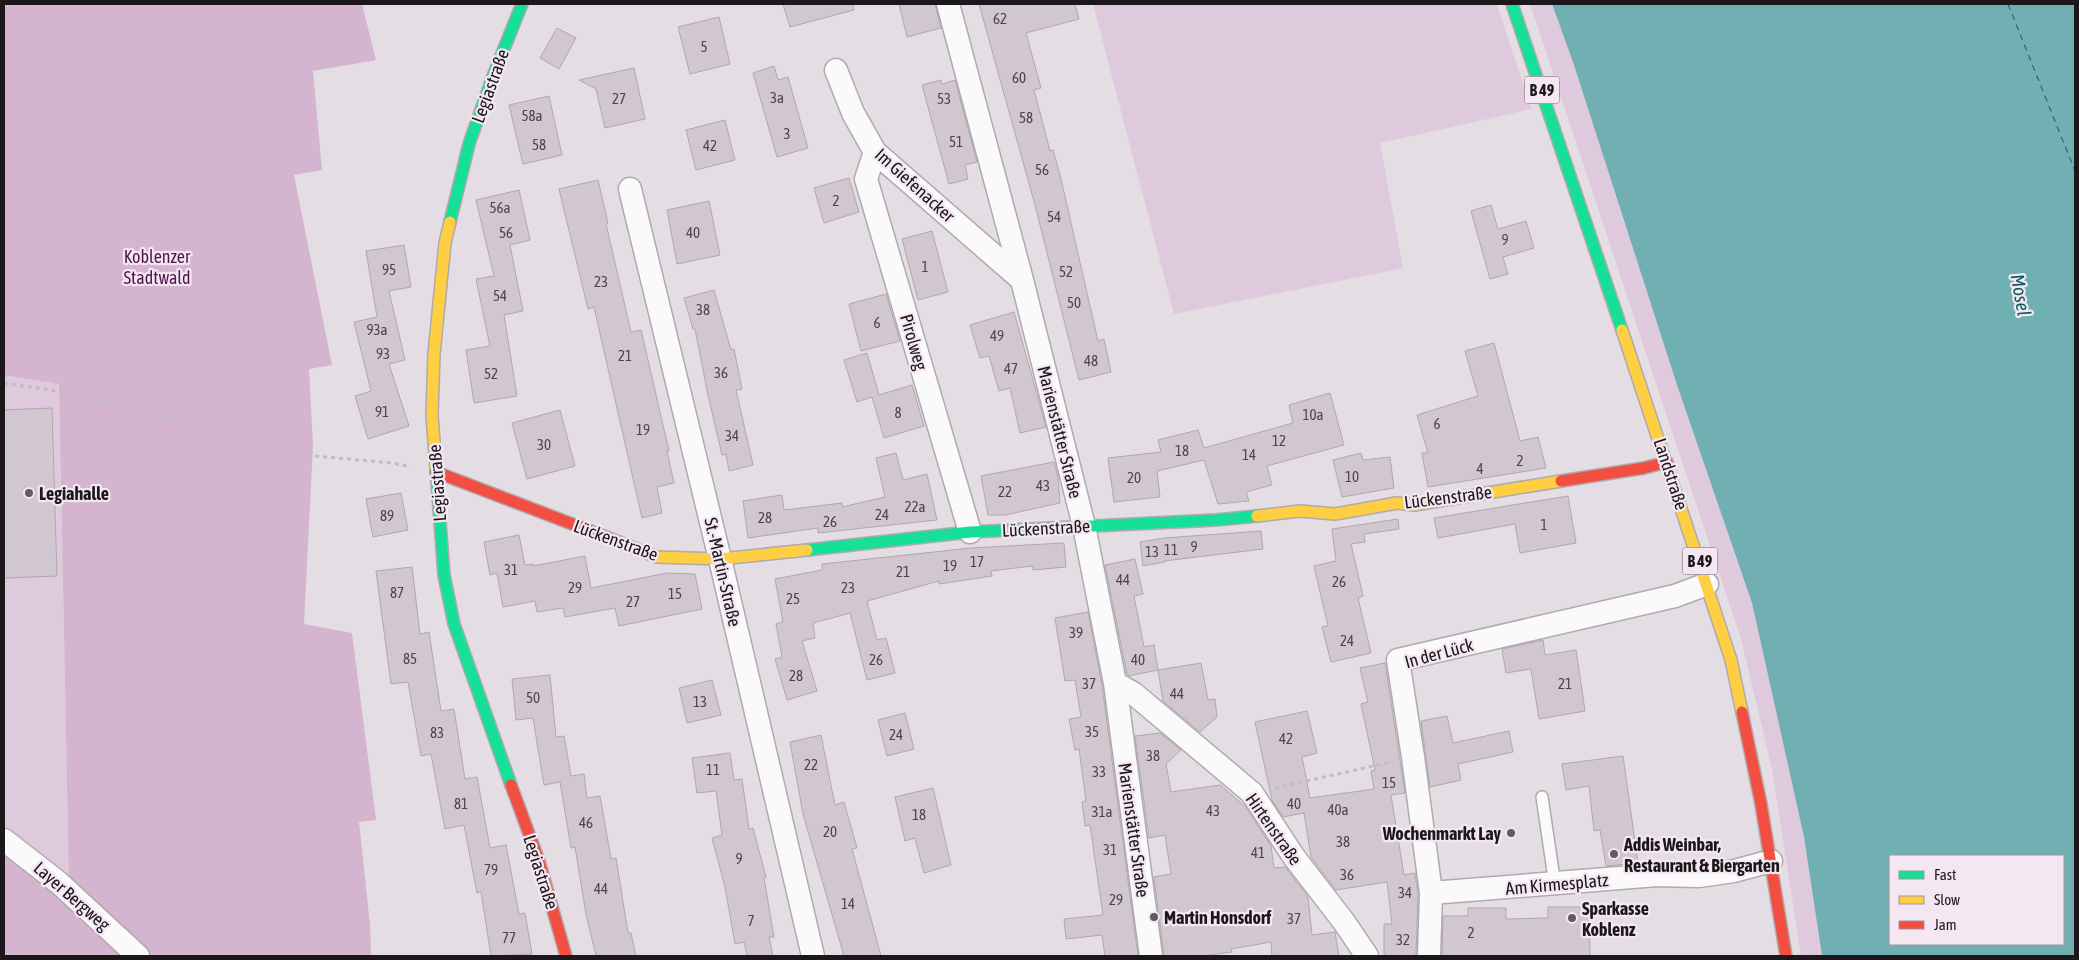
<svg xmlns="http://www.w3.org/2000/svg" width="2079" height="960" font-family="'Asap Condensed',sans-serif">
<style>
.green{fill:#dfc9dc}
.forest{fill:#d4b4cf}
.water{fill:#70b0b2;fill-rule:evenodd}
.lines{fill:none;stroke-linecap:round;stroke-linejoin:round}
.ferry{stroke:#095a5c;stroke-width:1;stroke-dasharray:6 5;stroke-linecap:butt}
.building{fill:#d2c6d1;stroke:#aea9ad}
.lane-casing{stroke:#afaaae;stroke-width:14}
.street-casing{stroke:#afaaae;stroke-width:25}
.fast-casing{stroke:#afaaae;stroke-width:14}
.slow-casing{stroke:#afaaae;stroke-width:14}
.jam-casing{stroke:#afaaae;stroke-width:14}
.path{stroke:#c0bdc0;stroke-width:3;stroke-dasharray:4 4;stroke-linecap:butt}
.lane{stroke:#fbfafb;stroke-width:11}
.street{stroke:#fbfafb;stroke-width:22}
.fast{stroke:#16e098;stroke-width:11}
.slow{stroke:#ffcf43;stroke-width:11}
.jam{stroke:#f24e42;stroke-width:11}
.poi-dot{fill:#615c61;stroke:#f5e7f2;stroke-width:2}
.labels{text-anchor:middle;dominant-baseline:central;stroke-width:4.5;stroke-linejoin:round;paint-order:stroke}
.number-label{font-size:15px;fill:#4c464c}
.shield{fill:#f5e7f2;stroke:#5c555c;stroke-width:1}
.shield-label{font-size:16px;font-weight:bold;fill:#1b171b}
.street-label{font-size:18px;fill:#1b171b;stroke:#f5e7f2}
.park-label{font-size:18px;fill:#54164e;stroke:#f5e7f2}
.poi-label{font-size:18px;font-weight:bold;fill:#1b171b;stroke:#f5e7f2;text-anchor:start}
.water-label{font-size:19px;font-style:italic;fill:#095a5c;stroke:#f5e7f2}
</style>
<rect width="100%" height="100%" fill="#e4dde3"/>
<path class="green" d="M1093 4H1497L1531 109 1380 143 1403 268 1174 314Z
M1530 4H1552L1573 62 1677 385 1752 603 1804 837 1822 956H1801L1772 769 1741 639Z
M4 375 59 384 69 883 4 829Z"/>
<path class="forest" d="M4 4H362L376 60 313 71 322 170 294 175 332 365 309 369 313 446 304 624 352 633 376 820 359 822 370 925 371 956H4V829L69 883 59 384 4 375Z"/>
<path class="water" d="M1552 4H2075V956H1822L1804 837 1752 603 1677 385 1573 62ZM1890 856H2063V944H1890Z"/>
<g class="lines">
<path class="ferry" d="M2008 4 2075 171"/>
</g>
<path class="building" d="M783 4H853L854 10 790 27Z
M899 4H935L941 28 907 37Z
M979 4H1075L1079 19 1026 33 1041 88 1034 90 1050 151 1053 150 1061 179 1098 341 1104 339 1111 372 1079 380 1035 205Z
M719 17 730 64 690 74 678 27Z
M557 28 576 38 559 69 540 58Z
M774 66 778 80 788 77 808 148 777 157 753 73Z
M634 68 645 119 605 128 596 89 579 80Z
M941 80 942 84 955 80 977 162 965 165 968 179 949 184 922 85Z
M549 96 562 155 523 164 509 105Z
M725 120 735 160 696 170 686 130Z
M849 178 859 212 824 223 814 188Z
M598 180 608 223 606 224 631 332 641 330 669 451H667L674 483 657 487 662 513 642 518 594 307 588 309 559 189Z
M519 190 530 240 510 245 523 311 504 315 517 396 474 403 466 350 490 346 476 279 494 276 476 200Z
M709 201 720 255 677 264 667 210Z
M1491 205 1498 229 1526 221 1534 248 1503 257 1508 274 1490 279 1471 211Z
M932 231 948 292 918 300 902 239Z
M404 245 411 287 389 291 405 360 389 364 409 426 368 439 355 396 371 391 354 322 377 317 366 251Z
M714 290 731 350 734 349 742 389 736 390 753 465 729 471 726 454 722 455 708 395 695 329H693L684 298Z
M886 294 900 341 861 351 849 304Z
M1014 312 1046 427 1020 433 1010 388 999 391 989 356 980 358 970 325Z
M1494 343 1520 441 1538 437 1546 468 1428 487 1422 453H1428L1417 415 1478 396 1465 351Z
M867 353 879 395 912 385 924 426 884 438 872 397 857 402 844 360Z
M1330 393 1344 445 1267 466 1272 485 1246 492 1249 501 1218 504 1204 460 1157 471 1160 497 1114 502 1108 458 1161 452 1158 440 1198 430 1204 448 1293 423 1289 405Z
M52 408 57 576 4 578V410Z
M560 410 575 466 527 479 512 423Z
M896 453 903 480 927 474 937 520 818 533V528L748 538 743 501 782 495 784 510 842 503V507L885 497 876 458Z
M1361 453 1363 460 1390 457 1394 488 1342 497 1333 460Z
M1054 462 1058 477 1060 503 1005 515H988L981 476Z
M401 493 408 530 373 537 366 499Z
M1568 496 1576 543 1520 553 1515 524 1438 538 1434 518Z
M1398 519 1399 529 1364 534 1365 542 1351 544 1363 596 1358 598 1371 653 1331 662 1322 627 1328 626 1314 566 1336 561 1332 529Z
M1261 531 1263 549 1164 561 1165 562 1143 566 1140 542 1164 538Z
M519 535 525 565 533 564V566L585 556 591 588 667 573 695 574 702 609 619 626 615 608 565 617 563 608 537 612 535 601 503 607 497 573 490 575 484 542Z
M1064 543 1066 567 1033 570 1032 566 991 571 992 576 939 584V581L867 601 877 640 886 638 895 673 867 680 850 613 813 623 815 638 802 641 817 691 787 700 775 659 782 657 776 624 783 622 775 579 822 570V564L971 548Z
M1135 559 1143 594 1134 596 1144 647 1154 645 1158 670 1129 676 1127 674 1105 565Z
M412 567 420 634 429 632 441 711 454 709 465 779 477 777 490 848 506 845 519 914 525 913 532 954 491 956 481 892 477 893 464 825 445 829 431 754 421 756 408 682 391 684 376 571Z
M1088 612 1102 685 1138 956H1105L1102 935 1066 939 1064 919 1103 915 1090 825 1085 826 1082 802 1086 801 1079 749 1075 750 1069 719 1081 717 1075 680 1065 681 1055 618Z
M1543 640 1545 655 1576 650 1585 711 1539 719 1531 669 1506 673 1502 649Z
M1201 663 1208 700 1215 699 1217 717 1200 732 1163 701 1158 670Z
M1385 663 1405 793 1391 795 1404 875 1415 873 1418 894 1416 956H1384V924H1392L1387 882 1336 890 1311 857 1304 813 1283 817 1272 800 1255 722 1307 711 1317 753 1302 757 1310 798 1374 789 1371 771 1375 770 1361 704 1368 702 1360 668Z
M550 675 556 737 564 736 571 776 584 774 587 798 600 796 611 859 616 858 628 933H631L636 956H596L586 914 575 847 571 848 560 782 544 785 533 718 516 720 512 679Z
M712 680 721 715 687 723 679 688Z
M905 713 914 749 887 756 878 720Z
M1447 716 1453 743 1509 731 1513 752 1458 764 1461 780 1430 787 1421 721Z
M1160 733 1181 750 1166 764 1171 792 1220 785 1245 806 1271 846 1274 868 1285 867 1308 897 1312 935 1335 932 1339 956H1272L1271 942 1231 949 1232 952 1203 956H1164L1154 877 1171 874 1165 835 1149 838 1135 736Z
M821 735 835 805 844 802 857 848 852 849 881 956H844L803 814 790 742Z
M730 753 734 780 742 779 749 829 753 828 766 877 764 878 774 937H769L773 956H747L744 942 735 944 725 887 712 838 722 835 716 791 697 793 692 758Z
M1623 756 1638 863 1606 866 1600 830 1594 831 1589 786 1566 790 1562 764Z
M933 788 951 865 924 873 915 838 905 841 895 797Z
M1548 907H1589L1590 956H1442L1443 916H1468V908H1506V919L1548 918Z"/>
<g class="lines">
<g class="lane-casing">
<path id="lane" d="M1542 797 1555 885"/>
</g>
<g class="street-casing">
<path id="street" d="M948 4 1022 280 1084 526 1115 683 1151 956
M836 70 853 113 875 152 1022 280
M875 152 866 179 970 532
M630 189 720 559 813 956
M1115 683 1133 693 1252 793 1294 857 1344 922 1367 956
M4 840 58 882 138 956
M1431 893 1657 875 1699 876 1734 871 1771 861
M1429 956 1431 893 1413 757 1398 660 1675 596 1707 584"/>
</g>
<g class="fast-casing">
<path id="fast" d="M1512 4 1622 330
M450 222 469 144 493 76 522 4
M436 468 444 575 454 624 511 785
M807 550 970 532 1216 520 1257 516"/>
</g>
<g class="slow-casing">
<path id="slow" d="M1622 330 1731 660 1742 712
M436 468 432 415 434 354 445 243 450 222
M1257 516 1300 511 1335 514 1397 503 1414 505 1561 481
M614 540 657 557 720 559 807 550"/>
</g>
<g class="jam-casing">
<path id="jam" d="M436 472 614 540
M1561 481 1644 468 1667 462
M1742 712 1761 804 1786 956
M511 785 539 861 566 956"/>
</g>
<path class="path" d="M4 383 63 392 304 455 392 463 411 467
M1275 788 1391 762"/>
<use href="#lane" class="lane"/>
<use href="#street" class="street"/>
<use href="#fast" class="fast"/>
<use href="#slow" class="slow"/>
<use href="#jam" class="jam"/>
</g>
<g class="poi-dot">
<circle cx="29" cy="493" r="5"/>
<circle cx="1511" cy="833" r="5"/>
<circle cx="1614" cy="854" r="5"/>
<circle cx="1154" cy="917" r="5"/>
<circle cx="1572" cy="918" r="5"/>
</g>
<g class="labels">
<g class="number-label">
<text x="1000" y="18">62</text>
<text x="704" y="46">5</text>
<text x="1019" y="77">60</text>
<text x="777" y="97">3a</text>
<text x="619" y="98">27</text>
<text x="944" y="98">53</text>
<text x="532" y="115">58a</text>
<text x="1026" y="117">58</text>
<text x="787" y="133">3</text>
<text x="956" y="141">51</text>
<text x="539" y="144">58</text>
<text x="710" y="145">42</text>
<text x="1042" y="169">56</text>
<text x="836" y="200">2</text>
<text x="500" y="207">56a</text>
<text x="1054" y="216">54</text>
<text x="506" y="232">56</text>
<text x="693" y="232">40</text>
<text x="1505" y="239">9</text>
<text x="925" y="266">1</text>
<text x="389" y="269">95</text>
<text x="1066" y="271">52</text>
<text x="601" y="281">23</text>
<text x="500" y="295">54</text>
<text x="1074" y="302">50</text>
<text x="703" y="309">38</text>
<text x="877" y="322">6</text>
<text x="377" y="329">93a</text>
<text x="997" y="335">49</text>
<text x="383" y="353">93</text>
<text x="625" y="355">21</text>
<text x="1091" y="360">48</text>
<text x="1011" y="368">47</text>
<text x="721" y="372">36</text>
<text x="491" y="373">52</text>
<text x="382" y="411">91</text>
<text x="898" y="412">8</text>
<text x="1313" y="414">10a</text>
<text x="1437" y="423">6</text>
<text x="643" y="429">19</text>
<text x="732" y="435">34</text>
<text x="1279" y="440">12</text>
<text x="544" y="444">30</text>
<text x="1182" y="450">18</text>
<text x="1249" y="454">14</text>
<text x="1520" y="460">2</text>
<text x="1480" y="468">4</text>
<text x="1352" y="476">10</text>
<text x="1134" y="477">20</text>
<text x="1043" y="485">43</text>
<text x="1005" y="491">22</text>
<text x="915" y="506">22a</text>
<text x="882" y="514">24</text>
<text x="387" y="515">89</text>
<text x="765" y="517">28</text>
<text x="830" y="521">26</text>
<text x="1544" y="524">1</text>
<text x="1194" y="546">9</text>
<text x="1171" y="549">11</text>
<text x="1152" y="551">13</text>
<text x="977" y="561">17</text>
<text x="950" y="565">19</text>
<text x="511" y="569">31</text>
<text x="903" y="571">21</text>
<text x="1123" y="579">44</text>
<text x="1339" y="581">26</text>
<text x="575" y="587">29</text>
<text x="848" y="587">23</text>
<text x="397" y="592">87</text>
<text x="675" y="593">15</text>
<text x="793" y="598">25</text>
<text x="633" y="601">27</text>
<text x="1076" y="632">39</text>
<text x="1347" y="640">24</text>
<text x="410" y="658">85</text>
<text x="876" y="659">26</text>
<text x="1138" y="659">40</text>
<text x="796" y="675">28</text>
<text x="1089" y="683">37</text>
<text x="1565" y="683">21</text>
<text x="1177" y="693">44</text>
<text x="533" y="697">50</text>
<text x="700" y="701">13</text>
<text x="1092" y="731">35</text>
<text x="437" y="732">83</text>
<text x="896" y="734">24</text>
<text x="1286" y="738">42</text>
<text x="1153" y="755">38</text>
<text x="811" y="764">22</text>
<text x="713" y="769">11</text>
<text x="1099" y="771">33</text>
<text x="1389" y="782">15</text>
<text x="461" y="803">81</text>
<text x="1294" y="803">40</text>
<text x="1338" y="809">40a</text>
<text x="1213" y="810">43</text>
<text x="1102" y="811">31a</text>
<text x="919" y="814">18</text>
<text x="586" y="822">46</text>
<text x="830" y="831">20</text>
<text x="1343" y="841">38</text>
<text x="1110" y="849">31</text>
<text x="1258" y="852">41</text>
<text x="739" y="858">9</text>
<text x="491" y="869">79</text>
<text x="1347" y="874">36</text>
<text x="601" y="888">44</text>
<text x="1405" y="892">34</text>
<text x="1116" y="899">29</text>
<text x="848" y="903">14</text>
<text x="1294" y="918">37</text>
<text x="751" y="920">7</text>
<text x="1471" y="932">2</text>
<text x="509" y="937">77</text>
<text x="1403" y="939">32</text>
</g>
<g class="shield">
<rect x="1524.5" y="76.5" width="35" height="27" rx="4"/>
<rect x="1682.5" y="547.5" width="35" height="27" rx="4"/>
</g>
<g class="shield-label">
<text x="1542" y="90">B 49</text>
<text x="1700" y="561">B 49</text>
</g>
<g class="street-label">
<text transform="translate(490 86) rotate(-70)">Legiastraße</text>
<text transform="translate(915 185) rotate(42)">Im Giefenacker</text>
<text transform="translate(914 342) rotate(74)">Pirolweg</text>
<text transform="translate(1060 432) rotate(76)">Marienstätter Straße</text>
<text transform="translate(1671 474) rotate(72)">Landstraße</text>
<text transform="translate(437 483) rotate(-94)">Legiastraße</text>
<text transform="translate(1448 497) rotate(-7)">Lückenstraße</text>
<text transform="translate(1046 528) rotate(-3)">Lückenstraße</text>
<text transform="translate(616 540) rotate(20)">Lückenstraße</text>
<text transform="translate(723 572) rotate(77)">St.-Martin-Straße</text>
<text transform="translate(1439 653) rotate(-15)">In der Lück</text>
<text transform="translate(1274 829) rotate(55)">Hirtenstraße</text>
<text transform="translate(1134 830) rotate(82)">Marienstätter Straße</text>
<text transform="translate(541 872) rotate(72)">Legiastraße</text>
<text transform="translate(1557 884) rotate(-5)">Am Kirmesplatz</text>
<text transform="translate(72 896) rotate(41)">Layer Bergweg</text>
</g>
<g class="park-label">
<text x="157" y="256">Koblenzer<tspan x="157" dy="21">Stadtwald</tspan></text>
</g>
<g class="poi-label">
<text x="39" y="493">Legiahalle</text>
<text x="1501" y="833" text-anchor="end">Wochenmarkt Lay</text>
<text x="1624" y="844">Addis Weinbar,<tspan x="1624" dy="21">Restaurant &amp; Biergarten</tspan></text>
<text x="1582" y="908">Sparkasse<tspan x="1582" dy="21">Koblenz</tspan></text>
<text x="1164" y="917">Martin Honsdorf</text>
</g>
<g class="water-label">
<text transform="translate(2021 295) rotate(80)">Mosel</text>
</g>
</g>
<rect width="2079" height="960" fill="none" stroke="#1b171b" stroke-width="10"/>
<rect x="1889" y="855" width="175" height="90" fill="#f5e7f2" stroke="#9e949c"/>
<rect x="1899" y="871" width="25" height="8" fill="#16e098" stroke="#9e949c"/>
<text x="1934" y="880" font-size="15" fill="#1b171b">Fast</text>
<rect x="1899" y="896" width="25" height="8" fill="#ffcf43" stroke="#9e949c"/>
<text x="1934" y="905" font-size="15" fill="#1b171b">Slow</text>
<rect x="1899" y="921" width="25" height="8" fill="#f24e42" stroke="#9e949c"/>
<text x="1934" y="930" font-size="15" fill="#1b171b">Jam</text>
</svg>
